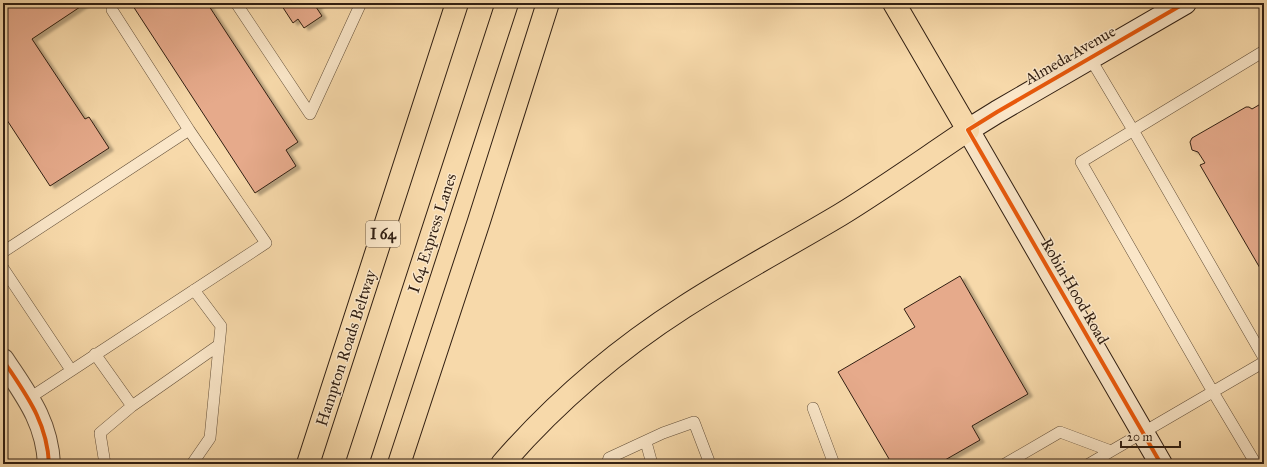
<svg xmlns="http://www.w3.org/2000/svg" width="1267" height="467" font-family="'IM FELL Great Primer',serif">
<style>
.building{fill:#e6aa8b;stroke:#311f12;filter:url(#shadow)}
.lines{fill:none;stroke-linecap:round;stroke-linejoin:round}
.lane-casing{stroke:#624e38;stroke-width:12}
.street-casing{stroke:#624e38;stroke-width:24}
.secondary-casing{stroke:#311f12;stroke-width:24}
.primary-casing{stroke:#311f12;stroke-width:24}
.highway-casing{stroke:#311f12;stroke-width:24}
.lane{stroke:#fae6c8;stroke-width:11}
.street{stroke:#fae6c8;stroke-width:22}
.secondary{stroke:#fae6c8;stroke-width:22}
.primary{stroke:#f7d9aa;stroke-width:22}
.highway{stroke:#f7d9aa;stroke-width:22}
.cycleway-casing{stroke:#fae6c8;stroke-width:6}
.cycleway{stroke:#e8590c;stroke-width:4}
.labels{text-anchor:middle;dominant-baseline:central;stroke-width:3;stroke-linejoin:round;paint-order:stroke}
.shield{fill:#fae6c8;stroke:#6d5b49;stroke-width:1}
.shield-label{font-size:15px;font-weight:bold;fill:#311f12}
.street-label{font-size:16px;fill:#311f12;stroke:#fae6c8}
</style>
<defs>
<filter id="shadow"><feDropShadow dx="4.5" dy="2.5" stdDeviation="1" flood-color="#0004"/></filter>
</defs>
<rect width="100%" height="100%" fill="#f7d9aa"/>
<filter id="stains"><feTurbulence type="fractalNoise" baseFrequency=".005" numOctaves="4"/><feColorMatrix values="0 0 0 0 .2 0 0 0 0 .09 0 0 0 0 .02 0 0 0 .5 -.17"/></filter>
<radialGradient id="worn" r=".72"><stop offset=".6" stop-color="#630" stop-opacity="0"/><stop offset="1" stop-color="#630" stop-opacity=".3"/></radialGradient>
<path class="building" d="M3 3H86L32 39 85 119 89 117 109 148 50 186 3 114Z
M131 3H207L298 142 286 150 296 166 255 193Z
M280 3H322L316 7 322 16 304 28 298 19 293 23Z
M1264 102V275L1200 165 1205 163 1198 152 1192 150 1190 142 1192 138 1246 107H1249L1252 109Z
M960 276 1028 394 972 426 980 440 938 464H892L838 372 915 327 904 309Z"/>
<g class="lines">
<g class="lane-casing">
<path id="lane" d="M236 3 310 114 361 3
M1090 58 1133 130 1264 358
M3 252 189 130 112 10
M3 268 71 370
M95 354 132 406 100 433 105 464
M28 399 266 243 189 130
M132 406 219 345
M813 408 834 464
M646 442 652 464
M192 464 210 438 221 326 194 290
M607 464 609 458 663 433 694 422 710 464
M1005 464 1060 432 1111 451
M1089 464 1264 362
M1256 464 1213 392 1081 162 1264 51"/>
</g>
<g class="street-casing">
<path id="street" d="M3 360C26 395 47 421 49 464"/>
</g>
<g class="secondary-casing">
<path id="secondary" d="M1161 464 968 130 997 112 1185 3"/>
</g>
<g class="primary-casing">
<path id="primary" d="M894 3 968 130"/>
</g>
<g class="highway-casing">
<path id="highway" d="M308 464 457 3
M357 464 507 3
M399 464 479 221 548 3
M502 464C554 404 617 350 684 307 735 274 788 246 840 215 884 188 926 158 968 130"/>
</g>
<use href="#lane" class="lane"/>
<use href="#street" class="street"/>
<use href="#secondary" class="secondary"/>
<use href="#primary" class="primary"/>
<use href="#highway" class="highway"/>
<g class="cycleway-casing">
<path id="cycleway" d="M3 360C26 395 47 421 49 464
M1161 464 968 130 997 112 1185 3"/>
</g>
<use href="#cycleway" class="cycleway"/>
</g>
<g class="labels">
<rect class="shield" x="366" y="221" width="34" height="26" rx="3"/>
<g class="shield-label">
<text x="383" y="234">I 64</text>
</g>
<g class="street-label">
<text transform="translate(1070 55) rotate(-30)">Almeda Avenue</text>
<text transform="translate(432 233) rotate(-72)">I 64 Express Lanes</text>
<text transform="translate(1075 291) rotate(60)">Robin Hood Road</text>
<text transform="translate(346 348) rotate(-72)">Hampton Roads Beltway</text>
</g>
</g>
<rect width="1267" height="467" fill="none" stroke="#f7d9aa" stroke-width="16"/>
<rect x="4" y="4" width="1259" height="459" fill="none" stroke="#311f12" stroke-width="2"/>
<rect x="8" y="8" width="1251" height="451" fill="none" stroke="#311f12"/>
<path d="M1121 441v6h59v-6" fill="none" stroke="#311f12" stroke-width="2"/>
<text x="1127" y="441" font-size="12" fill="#311f12" stroke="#fae6c8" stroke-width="3" paint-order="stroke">20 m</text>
<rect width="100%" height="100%" filter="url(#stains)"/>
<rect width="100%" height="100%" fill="url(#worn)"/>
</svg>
